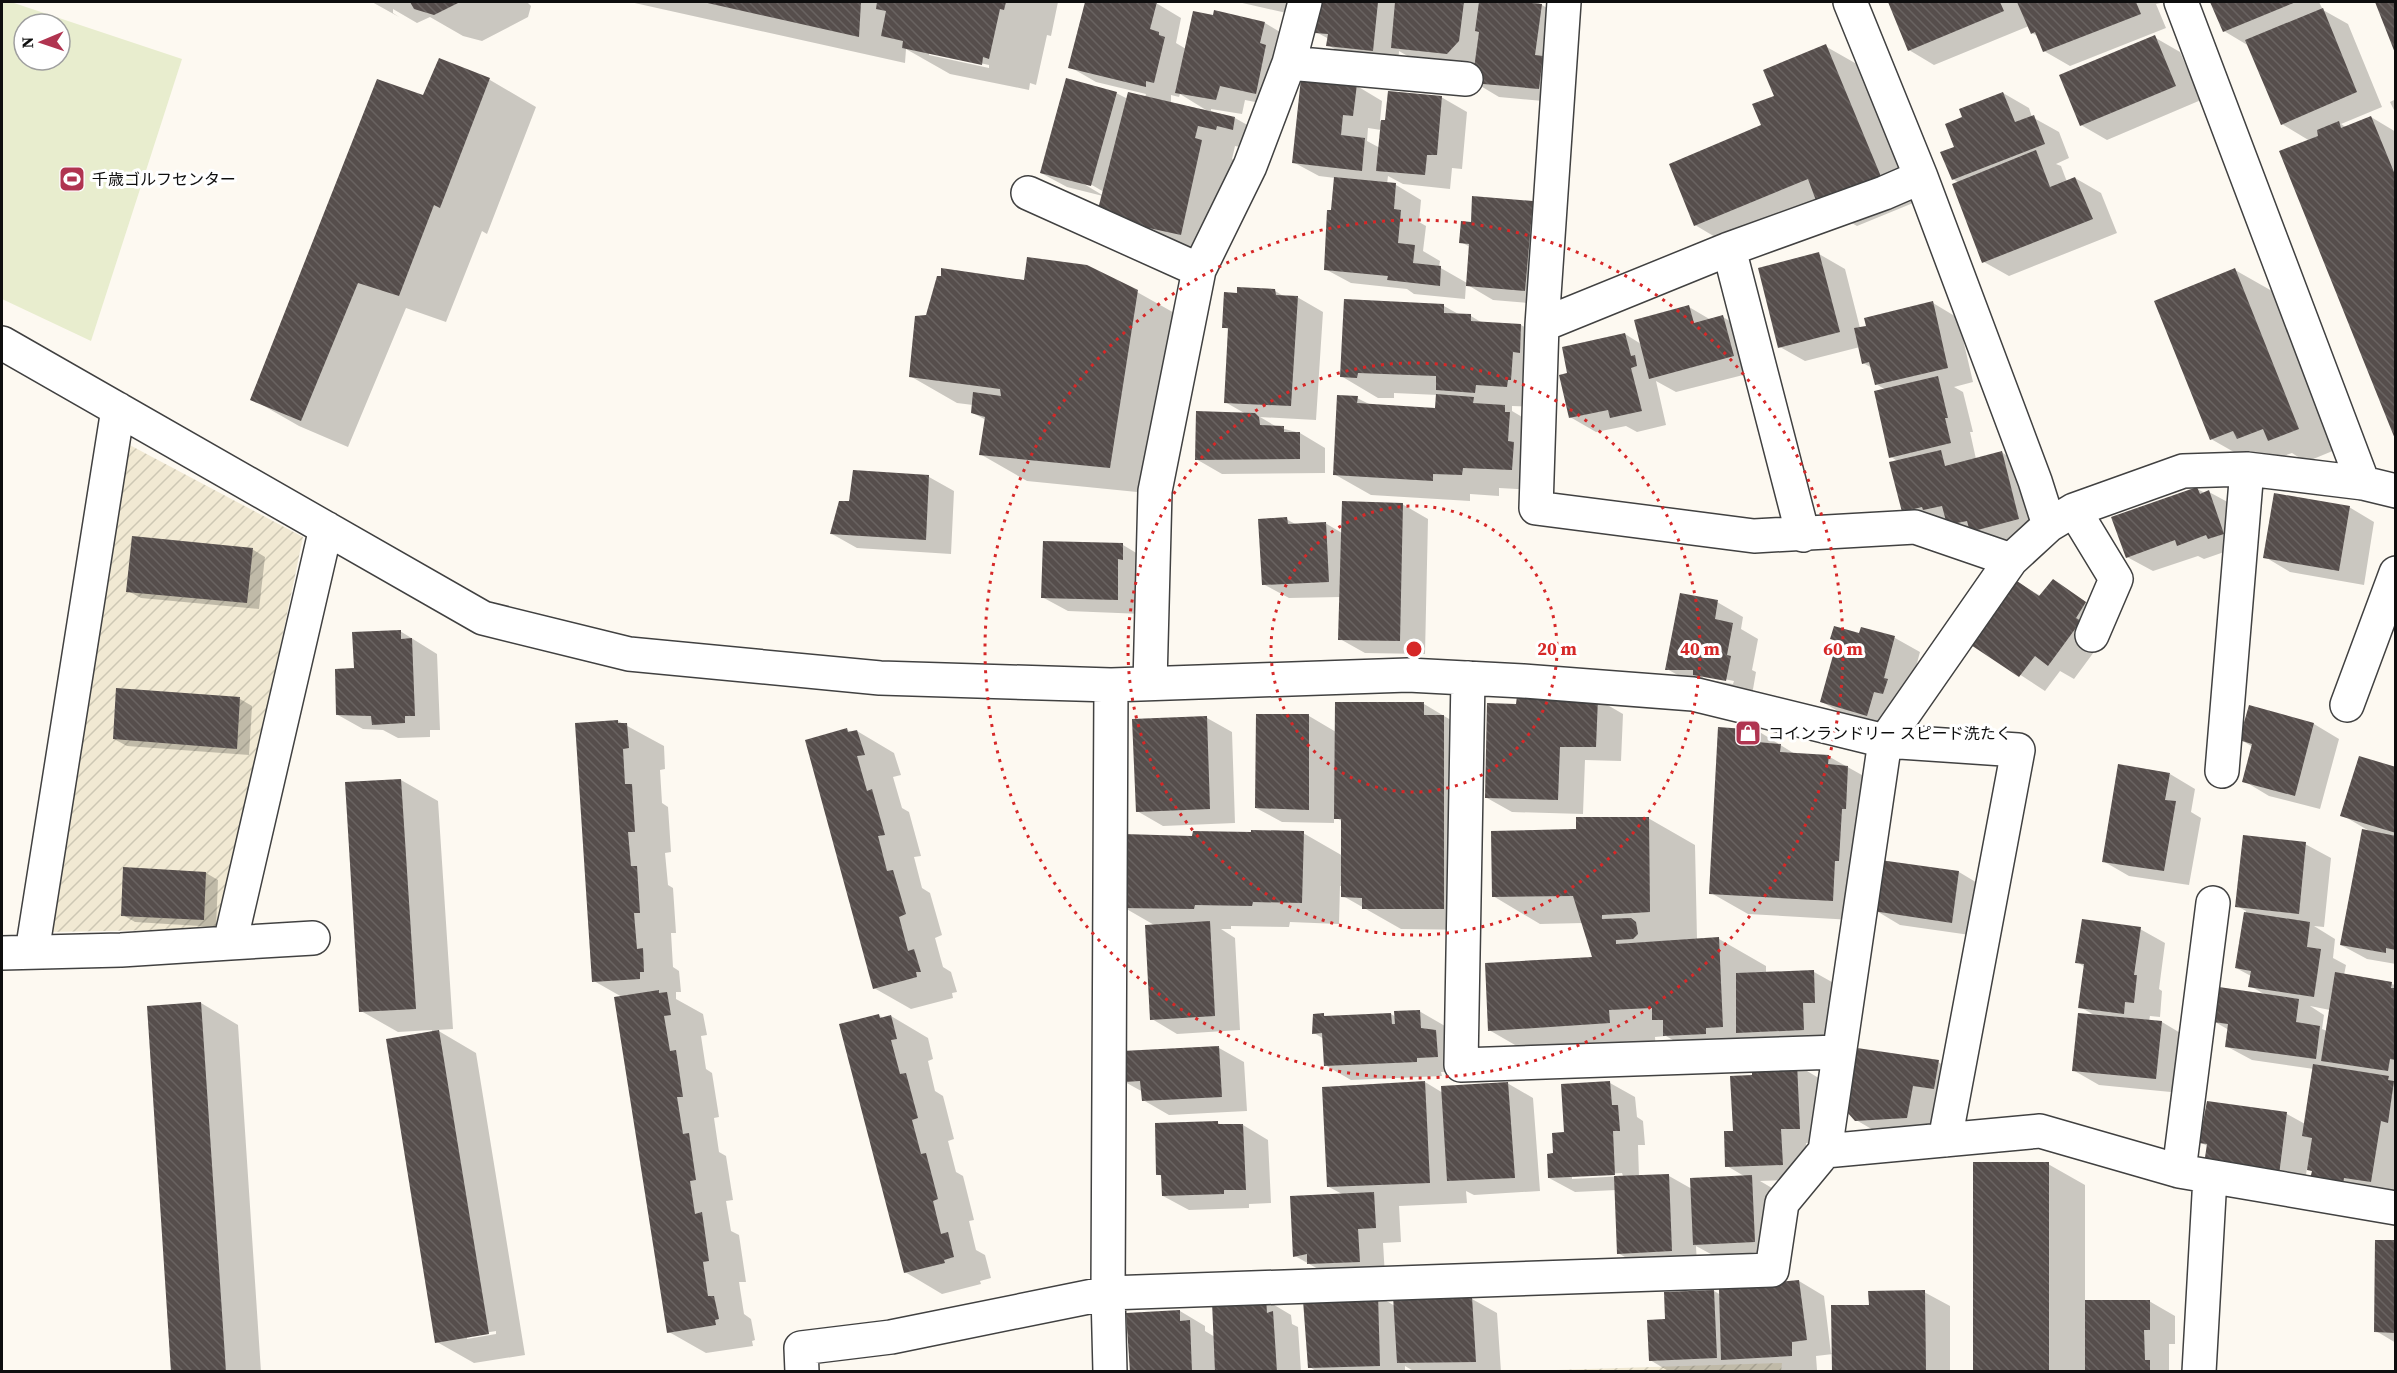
<svg xmlns="http://www.w3.org/2000/svg" width="2397" height="1373" font-family="'Source Serif 4','Noto Sans JP',serif">
<style>
.farmland{fill:url(#farmland-furrows)}
.pitch{fill:#e8edce;fill-rule:evenodd}
.shadow{fill:#0003;fill-rule:evenodd}
.building{fill:url(#building-back-hatch)}
.lines{fill:none;stroke-linecap:round;stroke-linejoin:round}
.minor-casing{stroke:#414141;stroke-width:36}
.minor{stroke:#fff;stroke-width:33}
.ring{fill:none;stroke:#d62828;stroke-width:3;stroke-dasharray:3 6}
.labels{text-anchor:middle;dominant-baseline:central;stroke-width:6;stroke-linejoin:round;paint-order:stroke}
.poi-label{font-size:16px;fill:#0e0e0e;stroke:#fff;text-anchor:start}
.centre{fill:#d62828;stroke:#fff;stroke-width:3}
.ring-label{font-size:18px;text-anchor:middle;font-weight:bold;fill:#d62828;stroke:#fff;stroke-width:6;stroke-linejoin:round;paint-order:stroke}
</style>
<defs>
<pattern id="farmland-furrows" width="10" height="10" patternUnits="userSpaceOnUse" patternTransform="scale(1.5)"><rect width="10" height="10" fill="#f1e9d3"/><path d="M-1 1l2-2M0 10L10 0M9 11l2-2" fill="none" stroke="#cdc7b4"/></pattern>
<pattern id="building-back-hatch" width="6" height="6" patternUnits="userSpaceOnUse" patternTransform="scale(1.5)"><rect width="6" height="6" fill="#564e4c"/><path d="M-1 5l2 2M0 0l6 6M5-1l2 2" fill="none" stroke="#696361"/></pattern>
</defs>
<rect width="100%" height="100%" fill="#fdf9f1"/>
<path class="farmland" d="M124 442 303 537 222 929 47 932Z
M1782 1363 1781 1372 1521 1371Z"/>
<path class="pitch" d="M2 2H11L182 59 91 341 2 299ZM24 24H60V60H24Z"/>
<path class="shadow" d="M372 2H527L531 6 528 17 482 41 463 36 430 17 417 23 393 9V13L399 17Z
M630 2H1058L1051 36 1047 35 1036 85 1030 83 1029 90 950 74 906 49 905 63ZM929 52 989 65V68L929 55Z
M1086 2H1148L1156 3 1181 18 1176 43 1186 49 1265 23 1290 38 1281 107 1245 100 1242 114 1211 109V111L1235 118 1272 139 1253 150 1235 146 1232 159 1238 162 1218 255 1160 243 1103 196 1067 187 1041 173 1116 93 1128 99 1145 97 1146 94 1096 82 1070 67ZM1180 94 1206 110 1171 103V95L1179 97ZM1085 181 1104 192V196L1084 184Z
M1238 2H1303L1300 16Z
M1320 2H1537L1567 20 1564 103 1499 97 1474 82 1473 68 1418 62 1399 51 1398 65 1353 60 1328 45 1329 39 1316 32Z
M1889 2H2165L2156 4 2166 28 2070 66 2044 51 2039 37 2032 33 2029 26 1934 65 1909 50Z
M2212 2H2319L2323 10 2348 24 2382 107 2341 124 2347 128 2371 117 2396 132V435L2281 152 2310 141 2282 124 2249 46 2224 31Z
M2154 37 2180 52 2201 100 2107 140 2081 125Z
M1825 46 1862 67 1918 201 1857 226 1826 208 1732 247 1695 225 1763 126 1776 97Z
M440 60 490 80 536 107 487 234 482 231 446 322 406 308 348 447 299 426 252 399 424 97Z
M1357 86 1382 101 1380 121 1387 122 1441 97 1467 112 1462 169 1452 168 1450 189 1403 184 1388 176 1387 184 1396 185 1421 200 1419 222 1426 226 1423 251 1440 261 1439 267 1467 283 1470 247 1461 242 1472 223 1532 203 1558 218 1551 305 1493 300 1466 284 1465 299 1414 294 1407 289 1351 283 1325 269 1335 178 1319 176 1293 162ZM1368 128 1381 130 1380 148 1367 141Z
M2003 93 2029 108 2032 117 2059 132 2069 158 2056 164 2061 166 2067 182 2075 178 2101 193 2117 233 2009 276 1984 262 1959 183 1953 179 1956 147 1964 118Z
M2396 99V114L2390 102Z
M1819 254 1845 269 1860 328 1933 303 1958 318 1973 382 1954 387 1963 392 1973 432H1970L1976 459 2001 452 2027 467 2044 534 1996 546 1904 511 1899 462 1891 457 1886 390 1876 384 1872 368 1863 363 1860 347 1805 361 1780 347Z
M2235 270 2272 291 2335 450 2306 462 2292 453 2275 459 2265 454 2248 460 2211 439Z
M1275 291 1285 297H1297L1323 312 1316 420 1260 417 1277 427 1300 433 1325 448V473L1222 474 1196 459 1246 414 1225 402 1230 330 1224 327 1238 294Z
M1137 292 1185 319 1157 494 1027 481 980 454 986 420 973 413V405L957 403 910 376 927 317Z
M1444 306 1460 315 1471 316 1484 324 1521 325 1558 346 1544 407 1512 406V411L1541 428 1549 491 1499 488V496L1470 494V501L1371 495 1334 474 1357 398 1371 405 1436 409 1438 395 1394 393V398H1378L1341 376Z
M1689 307 1711 320 1723 317 1748 332 1759 371 1676 392 1656 381 1666 425 1637 432 1626 426 1596 432 1570 417 1569 374 1625 334 1641 344Z
M854 472 929 477 954 491 951 554 857 548 832 534 851 503Z
M2197 489 2205 493 2209 492 2235 506 2230 550 2204 559 2198 556 2153 571 2127 557Z
M1402 504 1428 519 1425 654 1365 653 1340 639 1341 597 1289 598 1263 584 1286 519 1297 525 1325 523 1342 533Z
M2349 507 2374 522 2364 585 2290 572 2265 557Z
M1123 545 1148 560 1143 614 1068 611 1042 597Z
M252 549 265 557 259 609 141 598 128 591Z
M2053 581 2111 618 2105 637 2074 679 2060 671 2045 691 1973 644 2018 583 2041 596Z
M1717 602 1743 617 1741 629 1758 639 1752 670 1756 672 1752 695 1692 683 1667 669ZM1699 674 1734 681 1733 684 1705 679Z
M1862 628 1895 638 1920 652 1909 693 1893 730 1847 716 1822 702 1838 642 1832 639 1860 635Z
M400 631 437 654 440 730H430V737L398 738 383 730 363 729 338 715Z
M118 690 240 699 252 706 249 755 127 746 114 739Z
M1597 699 1623 714 1621 761 1585 760 1583 814 1512 812 1487 798Z
M1424 704 1481 738 1480 930 1401 929 1343 896V886H1340L1339 924 1290 922 1289 927 1231 926V929H1221L1235 938 1240 1030 1177 1034 1152 1019 1156 926 1123 907 1193 838 1303 833 1343 856V822L1334 816V823L1282 822 1256 808 1309 716 1336 732Z
M2250 707 2314 724 2339 739 2320 809 2269 796 2244 781 2253 747 2241 740Z
M1207 718 1232 732 1235 823 1163 826 1137 811Z
M618 721 664 746 665 769 660 770 662 803 668 807 671 852 665 853 668 885 673 888 676 933H671L673 967 679 971 681 992H676V999L703 1014 707 1035 701 1036 706 1069 712 1073 719 1117 714 1118 719 1152 726 1156 733 1200 726 1201 731 1231 739 1235 746 1282H739L744 1314 751 1319 755 1340 752 1341 753 1346 706 1353 669 1332 622 997 594 981Z
M847 730 852 732 857 731 894 753 901 775 893 777 902 808 909 812 921 856 914 857 922 888 930 893 942 935 935 938 943 967 951 972 957 992 952 993 953 998 911 1009 874 988Z
M1758 731 1795 754 1828 756 1885 788 1870 921 1748 914 1711 893Z
M2396 769V964L2367 959 2341 945 2371 832 2342 815Z
M2170 774 2195 789 2191 812 2201 818 2189 885 2129 876 2103 861Z
M401 780 438 801 453 1029 437 1030 476 1053 525 1355 474 1363 437 1342 432 1030 398 1032 361 1011ZM496 1331V1334L467 1339V1336Z
M1648 818 1695 845 1697 940 1719 939 1766 966V973L1814 972 1839 986 1840 1016 1828 1017 1829 1044 1712 1063 1666 1036 1655 1037 1656 1050 1536 1057 1489 1030 1594 959 1583 923 1540 924 1493 896 1577 830Z
M2305 844 2331 858 2324 927 2314 926 2335 939 2333 958 2346 965 2344 975 2396 985V1196L2312 1178 2313 1172 2307 1168 2304 1189 2201 1143 2208 1103 2287 1114 2305 1124 2314 1069 2252 1060 2226 1046 2229 1030 2215 1022 2266 995 2250 986 2251 976 2236 968 2246 911 2237 906ZM2310 1006 2330 1010 2327 1031 2322 1029 2324 1015Z
M1959 872 1984 887 1977 936 1900 925 1875 910Z
M206 873 218 880 216 927 135 922 123 915Z
M2140 929 2165 943 2159 989 2162 991 2160 1017 2150 1016 2149 1021 2162 1022 2187 1037 2181 1093 2099 1085 2073 1070 2096 1016 2080 1007 2085 967 2077 962Z
M201 1003 238 1025 261 1372H173Z
M1419 1011 1445 1026 1446 1037 1463 1071 1441 1072 1442 1076 1351 1080 1325 1065 1324 1039 1314 1033 1323 1015 1327 1017 1391 1014 1396 1017Z
M879 1016 884 1018 891 1016 928 1038 933 1059 928 1061 935 1091 943 1096 954 1139 948 1141 956 1172 963 1176 974 1220 969 1221 976 1250 985 1255 991 1278 980 1281 981 1284 942 1294 905 1272Z
M1219 1048 1244 1062 1247 1111 1169 1115 1143 1100V1092L1125 1082Z
M1938 1062 1964 1077 1932 1132 1882 1135 1856 1120Z
M1797 1065 1822 1080 1825 1143H1806L1808 1179 1760 1181 1777 1191 1780 1256 1720 1259 1696 1246 1697 1265 1644 1268 1618 1253 1616 1190 1575 1192 1549 1178 1555 1154 1566 1133 1610 1083 1635 1097 1637 1117 1643 1121 1645 1145H1638L1639 1177 1669 1176 1692 1189 1744 1176 1727 1166 1734 1133 1754 1077ZM1622 1173 1623 1176 1572 1179V1176Z
M1425 1082 1443 1093 1507 1083 1533 1098 1540 1191 1474 1195 1466 1191 1467 1203 1399 1206 1401 1242 1383 1243 1385 1276 1320 1270 1295 1256 1344 1195 1329 1187Z
M1218 1123 1223 1126 1243 1125 1268 1140 1271 1203 1249 1204V1208L1189 1210 1163 1196V1177L1158 1174Z
M2048 1164 2085 1185V1302L2149 1301 2175 1316V1344H2169V1372H1974Z
M2396 1241V1343L2376 1331Z
M1799 1281 1824 1296 1831 1354 1870 1306 1924 1292 1950 1306V1372H1833V1354L1816 1356 1817 1370 1790 1372H1670L1650 1360 1666 1321 1714 1291 1721 1295Z
M1378 1296 1395 1306 1472 1299 1497 1313 1501 1372H1415L1405 1366V1372H1317L1310 1367Z
M1266 1300 1291 1315 1292 1324 1298 1327 1301 1372H1131L1180 1311 1205 1326V1331L1215 1337Z"/>
<path class="building" d="M410 2H460L434 15 414 9Z
M703 2H861L859 37Z
M877 2H1006L1004 10 1000 9 989 59 983 57 982 65 902 48 903 41 881 36 886 11 876 9Z
M1085 2H1157L1150 29 1159 32V35L1165 37 1154 83 1146 81V87L1068 68Z
M1318 2H1378L1373 51 1326 46 1328 34 1315 33Z
M1395 2H1464L1459 41 1447 54 1391 48Z
M1479 2H1522L1542 4 1535 55 1543 56 1539 89 1472 83 1479 32 1475 31Z
M1888 2H2000L2004 11 1908 51Z
M2017 2H2136L2141 14 2043 52 2035 32 2031 34Z
M2210 2H2296L2223 32Z
M2375 2H2396V53H2395Z
M2323 8 2357 92 2281 125 2245 40Z
M1214 10 1265 22 1260 43 1266 45 1256 94 1220 86 1216 100 1175 93 1193 11 1213 15Z
M2155 35 2176 86 2080 126 2059 75Z
M1826 44 1882 179 1818 206 1808 179 1694 226 1669 164 1761 125 1752 104 1774 96 1763 70Z
M439 58 490 78 440 208 434 205 399 296 358 283 301 421 250 400 377 79 423 95Z
M1066 78 1117 92 1091 186 1040 173Z
M1301 78 1357 84 1353 116 1343 115 1341 135 1365 138 1362 171 1292 163Z
M1388 91 1442 96 1437 155H1427L1425 175 1376 171 1381 120H1385Z
M1128 92 1235 117 1233 130 1217 126 1216 130 1198 126 1195 138 1202 140 1181 235 1121 222 1097 213Z
M2003 92 2015 122 2034 115 2045 144 1952 180 1940 152 1954 147 1945 124 1962 117 1959 109Z
M2371 116 2396 177 2395 439 2279 151 2318 136 2317 130 2339 121 2341 128Z
M2036 150 2050 187 2075 177 2093 219 1982 263 1952 184Z
M1334 177 1396 183 1394 209 1401 210 1398 243 1415 245 1413 263 1441 266 1440 286 1387 280 1388 276 1324 270 1327 210H1331Z
M1472 196 1533 201 1525 291 1466 286 1469 244 1459 243 1461 221 1471 222Z
M1819 252 1840 332 1778 348 1758 268Z
M1027 257 1087 265 1138 290 1110 468 979 455 985 417 971 413 973 392 1001 396 1000 389 909 377 915 316 926 315 937 276H941V268L1024 280Z
M2235 268 2299 429 2268 441 2263 429 2237 439 2233 431 2210 440 2154 301Z
M1237 287 1275 289 1276 295 1298 296 1291 406 1224 403 1228 328H1222L1224 292 1237 293Z
M1344 299 1444 304V313L1471 314V321L1521 324 1520 353 1513 352 1511 380H1508L1507 387 1476 385 1475 393 1436 390V376L1358 373 1357 378 1340 377Z
M1933 301 1948 368 1875 385 1869 362 1862 364 1854 328 1866 326 1864 318Z
M1689 305 1694 323 1723 315 1734 356 1649 379 1634 320Z
M1625 333 1631 356 1635 355 1637 366 1631 368 1642 411 1610 418 1608 410 1569 418 1559 375 1567 373 1562 347Z
M1938 376 1948 418H1945L1951 443 1889 458 1874 391Z
M1436 394 1474 397 1473 403 1505 405V412H1510L1508 441 1514 442 1512 470 1463 468 1462 475 1433 474V481L1333 475 1337 395 1358 396 1357 403 1435 408Z
M1196 411 1255 413 1259 417 1260 425 1284 426V432H1300V459L1195 460Z
M1941 450 1945 466 2002 451 2019 519 1970 532 1967 521 1947 525 1942 506 1923 510 1922 507 1902 512 1889 462Z
M853 470 929 475 926 540 830 534 839 501H849Z
M2197 487 2200 494 2209 490 2224 534 2208 539 2206 535 2177 546 2175 540 2126 558 2111 517Z
M2274 493 2350 506 2339 571 2263 558Z
M1342 501 1403 503 1400 641 1338 640Z
M1287 517 1288 524 1326 522 1329 582 1262 585 1258 519Z
M132 536 253 548 247 603 126 592Z
M1043 541 1123 543V560L1118 559V600L1041 598Z
M2053 579 2086 602 2076 618 2081 621 2048 666 2035 656 2019 677 1971 645 2017 581 2039 596Z
M1680 593 1718 600 1715 619 1733 623 1727 655 1731 656 1726 681 1693 675V670H1665Z
M1834 626 1859 633 1861 627 1895 636 1884 678 1888 679 1883 694 1874 692 1867 716 1820 702 1837 641 1830 639Z
M401 630V639L412 638 415 716H405V723L372 725 371 716 336 715 335 669 354 668 352 632Z
M116 688 240 697 237 749 113 739Z
M1517 696 1598 698 1596 747H1560L1558 800 1485 798 1487 703 1516 704Z
M1335 702H1424V715H1444V909H1362V898L1341 897V819H1334Z
M2249 705 2314 723 2295 796 2242 782 2252 744 2239 740Z
M1256 714H1309V810L1255 808Z
M1207 716 1210 809 1136 812 1132 719Z
M618 720V723H627L629 748 623 749 625 784H632L635 832H628L631 866H637L640 913H634L637 949 643 948 644 972H640V979L592 982 575 723Z
M1718 727 1758 730 1757 742 1781 744 1780 752 1829 755 1828 764 1848 766 1846 809H1842L1839 861H1835L1833 901 1709 894Z
M847 728 848 732 857 730 865 755 857 756 867 791 872 789 885 835 878 836 887 871 893 870 906 914 899 917 908 951 914 949 921 972H916L917 977 873 989 805 740Z
M2359 756 2396 767V833L2340 816Z
M2118 764 2170 773 2165 800 2176 801 2164 871 2102 862Z
M401 779 416 1009 359 1012 345 782Z
M1576 817H1649L1650 912 1602 915V919L1631 918 1636 922 1638 934 1633 939 1616 940V944L1719 937 1723 1027 1706 1028V1034L1663 1036V1020H1652V1008L1609 1010 1610 1023 1488 1031 1485 963 1592 957 1573 896 1492 897 1491 831 1576 829Z
M2362 829 2396 836V950L2386 948V953L2340 945Z
M1251 830 1304 831 1302 903 1253 902 1252 906 1195 905 1194 909 1122 908 1123 834 1192 836 1193 831 1251 832Z
M2243 835 2306 842 2299 914 2235 907Z
M1880 860 1959 871 1952 923 1873 911Z
M123 867 206 872 204 920 121 916Z
M2244 912 2310 922 2307 947 2321 949 2314 997 2248 987 2251 971 2235 968Z
M2082 919 2141 927 2134 975H2137L2134 1003 2125 1002 2124 1014 2078 1008 2084 964 2075 963Z
M1210 921 1215 1016 1150 1020 1145 925Z
M1814 970 1815 1003H1803L1804 1030 1736 1033V973Z
M2335 972 2392 982 2391 988H2396V1060L2390 1059 2388 1071 2321 1061Z
M2219 987 2299 999 2296 1022 2320 1026 2316 1059 2225 1047 2228 1024 2213 1022Z
M659 990V993L667 992 671 1015 664 1016 670 1051 676 1050 683 1097H677L683 1134 689 1133 696 1180 690 1181 695 1214 702 1212 709 1261 703 1262 708 1296H714L719 1319 715 1320 716 1325 667 1333 614 997Z
M201 1002 226 1372H171L147 1006Z
M1420 1010 1421 1028 1436 1030 1438 1057 1417 1058V1062L1324 1066 1322 1033 1312 1034 1313 1014 1324 1013V1016L1391 1013 1392 1024H1395L1394 1011Z
M2078 1013 2162 1021 2156 1079 2072 1071Z
M879 1014 880 1018 891 1015 897 1039 891 1040 900 1074 906 1073 918 1118 912 1120 921 1154 926 1153 938 1199 933 1201 941 1234 948 1232 954 1257 944 1260 945 1263 904 1273 839 1024Z
M439 1030 489 1334 435 1343 386 1039Z
M1219 1046 1222 1097 1142 1101 1140 1081 1124 1082 1122 1051Z
M1857 1048 1939 1060 1934 1089 1913 1086 1907 1118 1855 1121 1847 1112Z
M1797 1063 1800 1129H1781L1783 1165 1725 1167 1724 1131H1733L1730 1076 1752 1075V1067Z
M2313 1064 2389 1076 2388 1080 2394 1081 2388 1123 2381 1121 2371 1182 2344 1178 2343 1184 2310 1179 2312 1171 2307 1170 2312 1138 2302 1136Z
M1425 1081 1430 1183 1327 1187 1322 1087Z
M1610 1081 1612 1105H1618L1620 1131H1613L1615 1175 1548 1178 1547 1154 1553 1153 1552 1133 1564 1132 1561 1084Z
M1508 1082 1515 1178 1447 1181 1441 1086Z
M2207 1101 2287 1112 2279 1175 2204 1164 2207 1144 2199 1143Z
M1218 1121V1124H1243L1246 1190H1224V1194L1162 1196 1161 1175H1156L1155 1123Z
M1973 1162H2049V1372H1973Z
M1669 1174 1672 1251 1617 1254 1614 1176Z
M1752 1175 1755 1242 1693 1245 1690 1178Z
M1374 1192 1376 1228 1358 1229 1360 1262 1307 1264V1254L1293 1257 1290 1196Z
M2375 1240H2396V1333L2374 1332Z
M1799 1280 1807 1340 1792 1342V1356L1721 1360 1719 1288Z
M1714 1290 1717 1358 1649 1361 1647 1320 1665 1319 1664 1292Z
M1925 1290 1926 1372H1832L1831 1305H1869L1868 1291Z
M1378 1294 1380 1366 1308 1368 1303 1300Z
M1393 1296 1416 1298 1472 1297 1476 1362 1397 1363Z
M1266 1298 1267 1313 1273 1311 1277 1372H1215L1212 1302Z
M2085 1300H2150V1330H2144L2145 1360H2150V1372H2085Z
M1180 1310V1321L1190 1320 1192 1372H1130L1126 1313Z"/>
<g class="lines">
<g class="minor-casing">
<path id="minor" d="M1564 2 1542 325 1536 508 1754 536 1915 527 2011 560
M1850 2 1921 177 2035 481 2049 525
M2181 2 2363 483
M1289 63 1466 79
M1028 193 1199 270
M1729 249 1803 535
M1542 325 1729 249 1884 193 1921 177
M2 343 483 618 629 654 880 678 1111 685 1408 675 1523 681 1693 694 1885 741 2018 750 1945 1140
M2074 510 2116 579 2092 635
M1468 678 1461 1065 1839 1052
M1150 683 1155 491 1199 270 1250 166 1289 63 1305 2
M2347 705 2396 573
M2222 771 2247 469
M230 943 313 938
M32 952 118 409
M2 953 121 950 230 943 326 528
M1825 1151 2040 1131 2179 1171 2396 1208
M2179 1171 2213 903
M802 1372 801 1348 891 1337 1108 1293 1772 1270 1782 1203 1825 1151 1885 741 2011 560 2049 525 2074 510 2183 471 2247 469 2363 483 2396 491
M1110 1372 1108 1293 1111 685
M2199 1372 2210 1177"/>
</g>
<use href="#minor" class="minor"/>
</g>
<g class="ring">
<circle cx="1414" cy="649" r="143"/>
<circle cx="1414" cy="649" r="286"/>
<circle cx="1414" cy="649" r="429"/>
</g>
<defs>
<g id="stadium-square" transform="scale(1.35)"><rect x="-9" y="-9" width="18" height="18" rx="4" fill="#b03450" stroke="#fff"/><path d="M0-5a6.5 5 0 1 0 0 10a6.5 5 0 1 0 0-10ZM-3.5-1.8h7v3.6h-7Z" fill="#fff"/></g>
<g id="shop-square" transform="scale(1.35)"><rect x="-9" y="-9" width="18" height="18" rx="4" fill="#b03450" stroke="#fff"/><path d="M-5-2.5h2.3a2.7 3.5 0 0 1 5.4 0H5L5.5 6h-11ZM-1.5-2.5h3a1.5 2.3 0 0 0-3 0Z" fill="#fff"/></g>
</defs>
<g fill-rule="evenodd">
<use href="#stadium-square" x="72" y="179"/>
<use href="#shop-square" x="1748" y="733"/>
</g>
<g class="labels">
<g class="poi-label">
<text x="92" y="179">千歳ゴルフセンター</text>
<text x="1768" y="733">コインランドリー スピード洗たく</text>
</g>
</g>
<circle cx="1414" cy="649" r="9" class="centre"/>
<g class="ring-label">
<text x="1557" y="655">20 m</text>
<text x="1700" y="655">40 m</text>
<text x="1843" y="655">60 m</text>
</g>
<rect width="2397" height="1373" fill="none" stroke="#0e0e0e" stroke-width="6"/>
<g transform="translate(42 42) rotate(268)"><circle r="28" fill="#ffffff" stroke="#9f9f9f" stroke-width="1.5"/>
<path d="M0-4.5L10 22L0 15L-10 22Z" fill="#b03450"/>
<text y="-9" font-size="16" font-weight="bold" text-anchor="middle" fill="#0e0e0e">N</text>
</g>
</svg>
